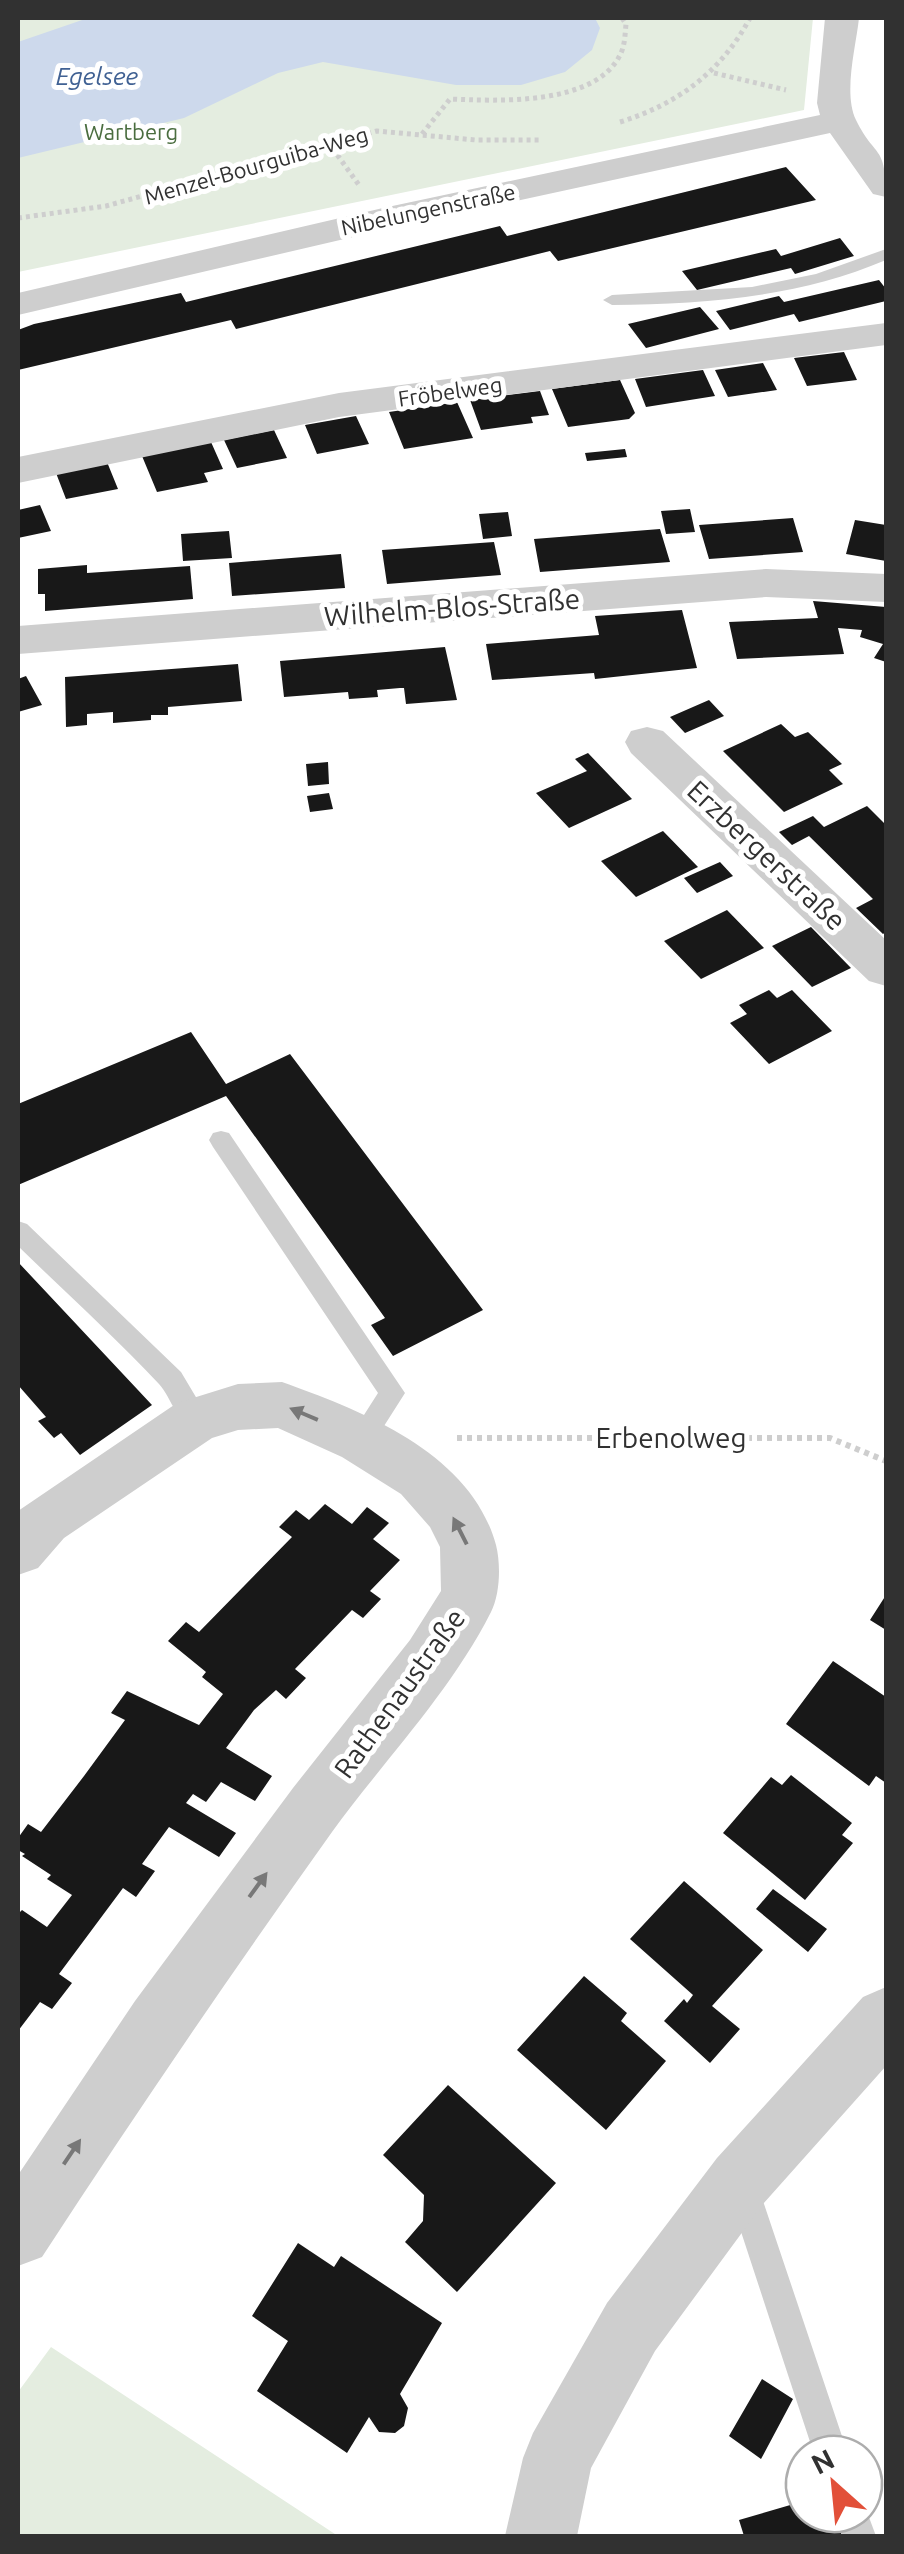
<svg xmlns="http://www.w3.org/2000/svg" width="904" height="2554" font-family="Ubuntu,sans-serif">
<style>
.green{fill:#e4ede0}
.water{fill:#cdd9ec}
.building{fill:#181818}
.lines{fill:none;stroke-linecap:round;stroke-linejoin:round}
.path-far1{stroke:#cecece;stroke-width:5;stroke-dasharray:4 4;stroke-linecap:butt}
.path{stroke:#cecece;stroke-width:6;stroke-dasharray:5 5;stroke-linecap:butt}
.service{fill:#cecece;fill-rule:evenodd}
.minor{fill:#cecece;fill-rule:evenodd}
.oneway{fill:#787878}
.labels{text-anchor:middle;dominant-baseline:central;stroke-width:10;stroke-linejoin:round;paint-order:stroke}
.far-park-label{font-size:22px;fill:#4a6d3f;stroke:#fff}
.far-street-label{font-size:22px;fill:#313131;stroke:#fff}
.far-water-label{font-size:25px;font-style:italic;fill:#406193;stroke:#fff}
.street-label{font-size:28px;fill:#313131;stroke:#fff}
</style>
<rect width="100%" height="100%" fill="#fff"/>
<path class="green" d="M18 18H813L804 110 18 272Z
M51 2347 338 2536H18V2392Z"/>
<path class="water" d="M88 18H595L600 28 592 50 565 72 521 85H456L323 62 278 73 184 118 18 158V42Z"/>
<path class="building" d="M786 167 816 200 558 261 550 251 236 329 231 320 18 370V330L34 324 181 293 186 302 500 226 507 236Z
M840 238 854 256 795 274 791 268 697 290 682 271 776 249 781 256Z
M879 280 886 289V301L799 322 794 314 730 330 716 311 779 296 784 302Z
M700 307 719 329 646 348 628 324Z
M844 352 857 380 807 386 794 358Z
M763 363 777 390 728 397 715 370Z
M703 370 715 396 646 407 635 379Z
M620 380 635 413 629 419 568 427 552 389Z
M540 391 549 415 531 417 533 423 481 430 470 400Z
M457 402 473 438 404 449 389 412Z
M356 416 369 444 317 454 305 425Z
M274 430 287 458 237 468 224 440Z
M211 442 223 469 204 473 208 482 157 492 142 456Z
M625 449 627 457 587 461 585 453Z
M107 462 118 489 66 499 56 473Z
M40 505 51 531 18 538V510Z
M690 509 695 532 666 534 661 511Z
M508 512 512 536 483 539 479 514Z
M793 518 803 552 709 559 699 525Z
M855 520 886 525V561L846 554Z
M660 529 670 562 540 572 534 539Z
M229 531 232 558 183 561 181 534Z
M494 542 501 575 387 584 382 550Z
M341 554 345 588 232 596 229 563Z
M87 565V573L190 566 193 599 45 611V594H38V569Z
M813 601 886 607V662L874 658 883 644 860 637 862 630 838 628 844 654 737 659 729 622 818 618Z
M682 610 697 668 595 679 594 673 492 680 486 644 599 635 595 616Z
M445 647 457 700 406 704 404 688H400L377 690 378 697 349 699 348 692 284 697 280 661Z
M238 664 242 701 168 707V715H151V720L113 723V712L87 714V725L66 727 65 677Z
M26 676 42 705 18 712V679Z
M709 700 724 716 685 733 670 717Z
M781 724 795 737 808 732 824 747 842 764 829 770 843 784 784 812 723 751Z
M588 753 632 799 569 828 536 793 587 771 575 759Z
M328 762 329 784 308 786 306 764Z
M329 793 333 809 310 812 307 796Z
M867 806 886 825V932L883 934 856 908 873 899 809 836 792 845 779 832 813 816 824 827Z
M663 831 698 867 636 897 601 861Z
M720 862 733 876 697 893 684 878Z
M727 910 764 948 701 979 664 941Z
M811 927 851 968 812 987 772 946Z
M769 990 777 998 792 990 832 1031 769 1064 730 1023 747 1014 739 1005Z
M191 1032 226 1084 290 1054 483 1310 393 1356 371 1325 385 1318 226 1096 18 1185V1104Z
M18 1262 152 1405 80 1455 61 1433 54 1438 38 1421 46 1417 18 1385Z
M325 1504 352 1524 367 1507 389 1523 373 1539 400 1560 370 1591 381 1599 363 1618 352 1610 295 1669 306 1678 286 1699 276 1690 254 1710 226 1748 272 1776 255 1801 221 1782 206 1802 193 1794 186 1803 236 1833 219 1857 169 1827 142 1864 155 1871 136 1897 123 1888 59 1974 72 1983 52 2009 40 2002 18 2031V1914L22 1910 47 1927 72 1895 47 1879 51 1875 22 1856 25 1854 18 1850V1838L28 1824 41 1832 84 1776 125 1720 111 1713 127 1691 199 1725 223 1694 202 1677 206 1672 168 1641 186 1622 199 1632 292 1537 279 1527 296 1510 309 1520Z
M886 1595V1630L870 1620Z
M833 1661 886 1697V1783L876 1776 869 1786 786 1724Z
M791 1775 852 1823 842 1835 853 1843 805 1900 723 1833 771 1777 782 1785Z
M684 1881 763 1950 712 2006 740 2029 710 2063 664 2021 684 1999 687 2003 693 1995 630 1939Z
M773 1889 827 1929 808 1952 756 1909Z
M584 1976 627 2013 621 2021 666 2061 606 2130 517 2050Z
M448 2085 556 2183 457 2292 405 2242 423 2221 424 2195 383 2155Z
M298 2243 334 2267 341 2256 442 2323 400 2394 408 2408 404 2426 395 2433 379 2432 369 2417 347 2453 257 2391 288 2341 252 2316Z
M762 2379 793 2399 761 2459 729 2436Z
M804 2501V2514H835L842 2536H744L739 2520Z"/>
<g class="lines">
<path class="path-far1" d="M714 73 786 90
M620 122C678 104 721 72 750 18
M422 134 450 99C497 101 595 106 620 55 625 46 625 34 626 24L622 18
M328 142 359 185
M18 218 106 206 377 131 476 140H539"/>
<path class="path" d="M457 1438H830L886 1461"/>
<path class="service" d="M886 249V260C799 297 706 304 612 305L603 300 612 295 752 287 816 274Z
M221 1131 229 1133 405 1393 370 1448 361 1451 352 1448 348 1440 378 1393 213 1147 209 1140 213 1133Z
M18 1221 27 1224 181 1372 209 1419 205 1427C180 1436 173 1399 159 1384 114 1336 65 1292 18 1246Z
M742 2170 753 2175 758 2186 848 2454H814L726 2186 731 2175Z
M864 2504 876 2536H842L834 2514H864Z"/>
<path class="minor" d="M825 18H859C856 47 843 93 856 120 875 159 886 143 886 197L873 194 830 133 383 230 18 315V293L383 208 820 115 817 103Z
M886 323V345L339 417 18 483V457L339 393Z
M766 569 886 574V602L766 597 18 654V626Z
M647 727 663 731 886 940V986L869 981 631 753 625 742 631 731Z
M282 1382C363 1411 471 1453 496 1545 501 1565 500 1594 491 1612 450 1693 385 1759 332 1832 232 1972 136 2113 42 2257L18 2266V2175L135 2001 293 1788 410 1640 441 1591 440 1547 430 1527 401 1494 342 1457 278 1428 238 1430 212 1438 64 1538 38 1568 18 1575V1511L177 1403 238 1384Z
M886 1987V2066L763 2204 655 2351 591 2468 577 2536H505L523 2458 533 2433 607 2303 717 2158 863 1997Z"/>
</g>
<defs><path id="oneway-solid" d="M-6-.8H1V-3.2L6.5 0L1 3.2V.8H-6Z" transform="scale(2.5)"/></defs>
<g class="oneway">
<use href="#oneway-solid" transform="translate(304 1414) rotate(-157)"/>
<use href="#oneway-solid" transform="translate(460 1531) rotate(-117)"/>
<use href="#oneway-solid" transform="translate(258 1885) rotate(-54)"/>
<use href="#oneway-solid" transform="translate(72 2152) rotate(-56)"/>
</g>
<g class="labels">
<g class="far-park-label">
<text x="131" y="131">Wartberg</text>
</g>
<g class="far-street-label">
<text transform="translate(256 165) rotate(-16)">Menzel-Bourguiba-Weg</text>
<text transform="translate(428 209) rotate(-12)">Nibelungenstraße</text>
<text transform="translate(450 391) rotate(-8)">Fröbelweg</text>
</g>
<g class="far-water-label">
<text x="97" y="76">Egelsee</text>
</g>
<g class="street-label">
<text transform="translate(452 607) rotate(-4)">Wilhelm-Blos-Straße</text>
<text transform="translate(767 855) rotate(43)">Erzbergerstraße</text>
<text x="671" y="1437">Erbenolweg</text>
<text transform="translate(399 1693) rotate(-54)">Rathenaustraße</text>
</g>
</g>
<rect width="904" height="2554" fill="none" stroke="#313131" stroke-width="40"/>
<g transform="translate(834 2484) rotate(333)"><circle r="48" fill="#ffffff" stroke="#adadad" stroke-width="2.5"/>
<path d="M0-8L18 38L0 25L-18 38Z" fill="#e25039"/>
<text y="-15" font-size="28" font-weight="bold" text-anchor="middle" fill="#313131">N</text>
</g>
</svg>
